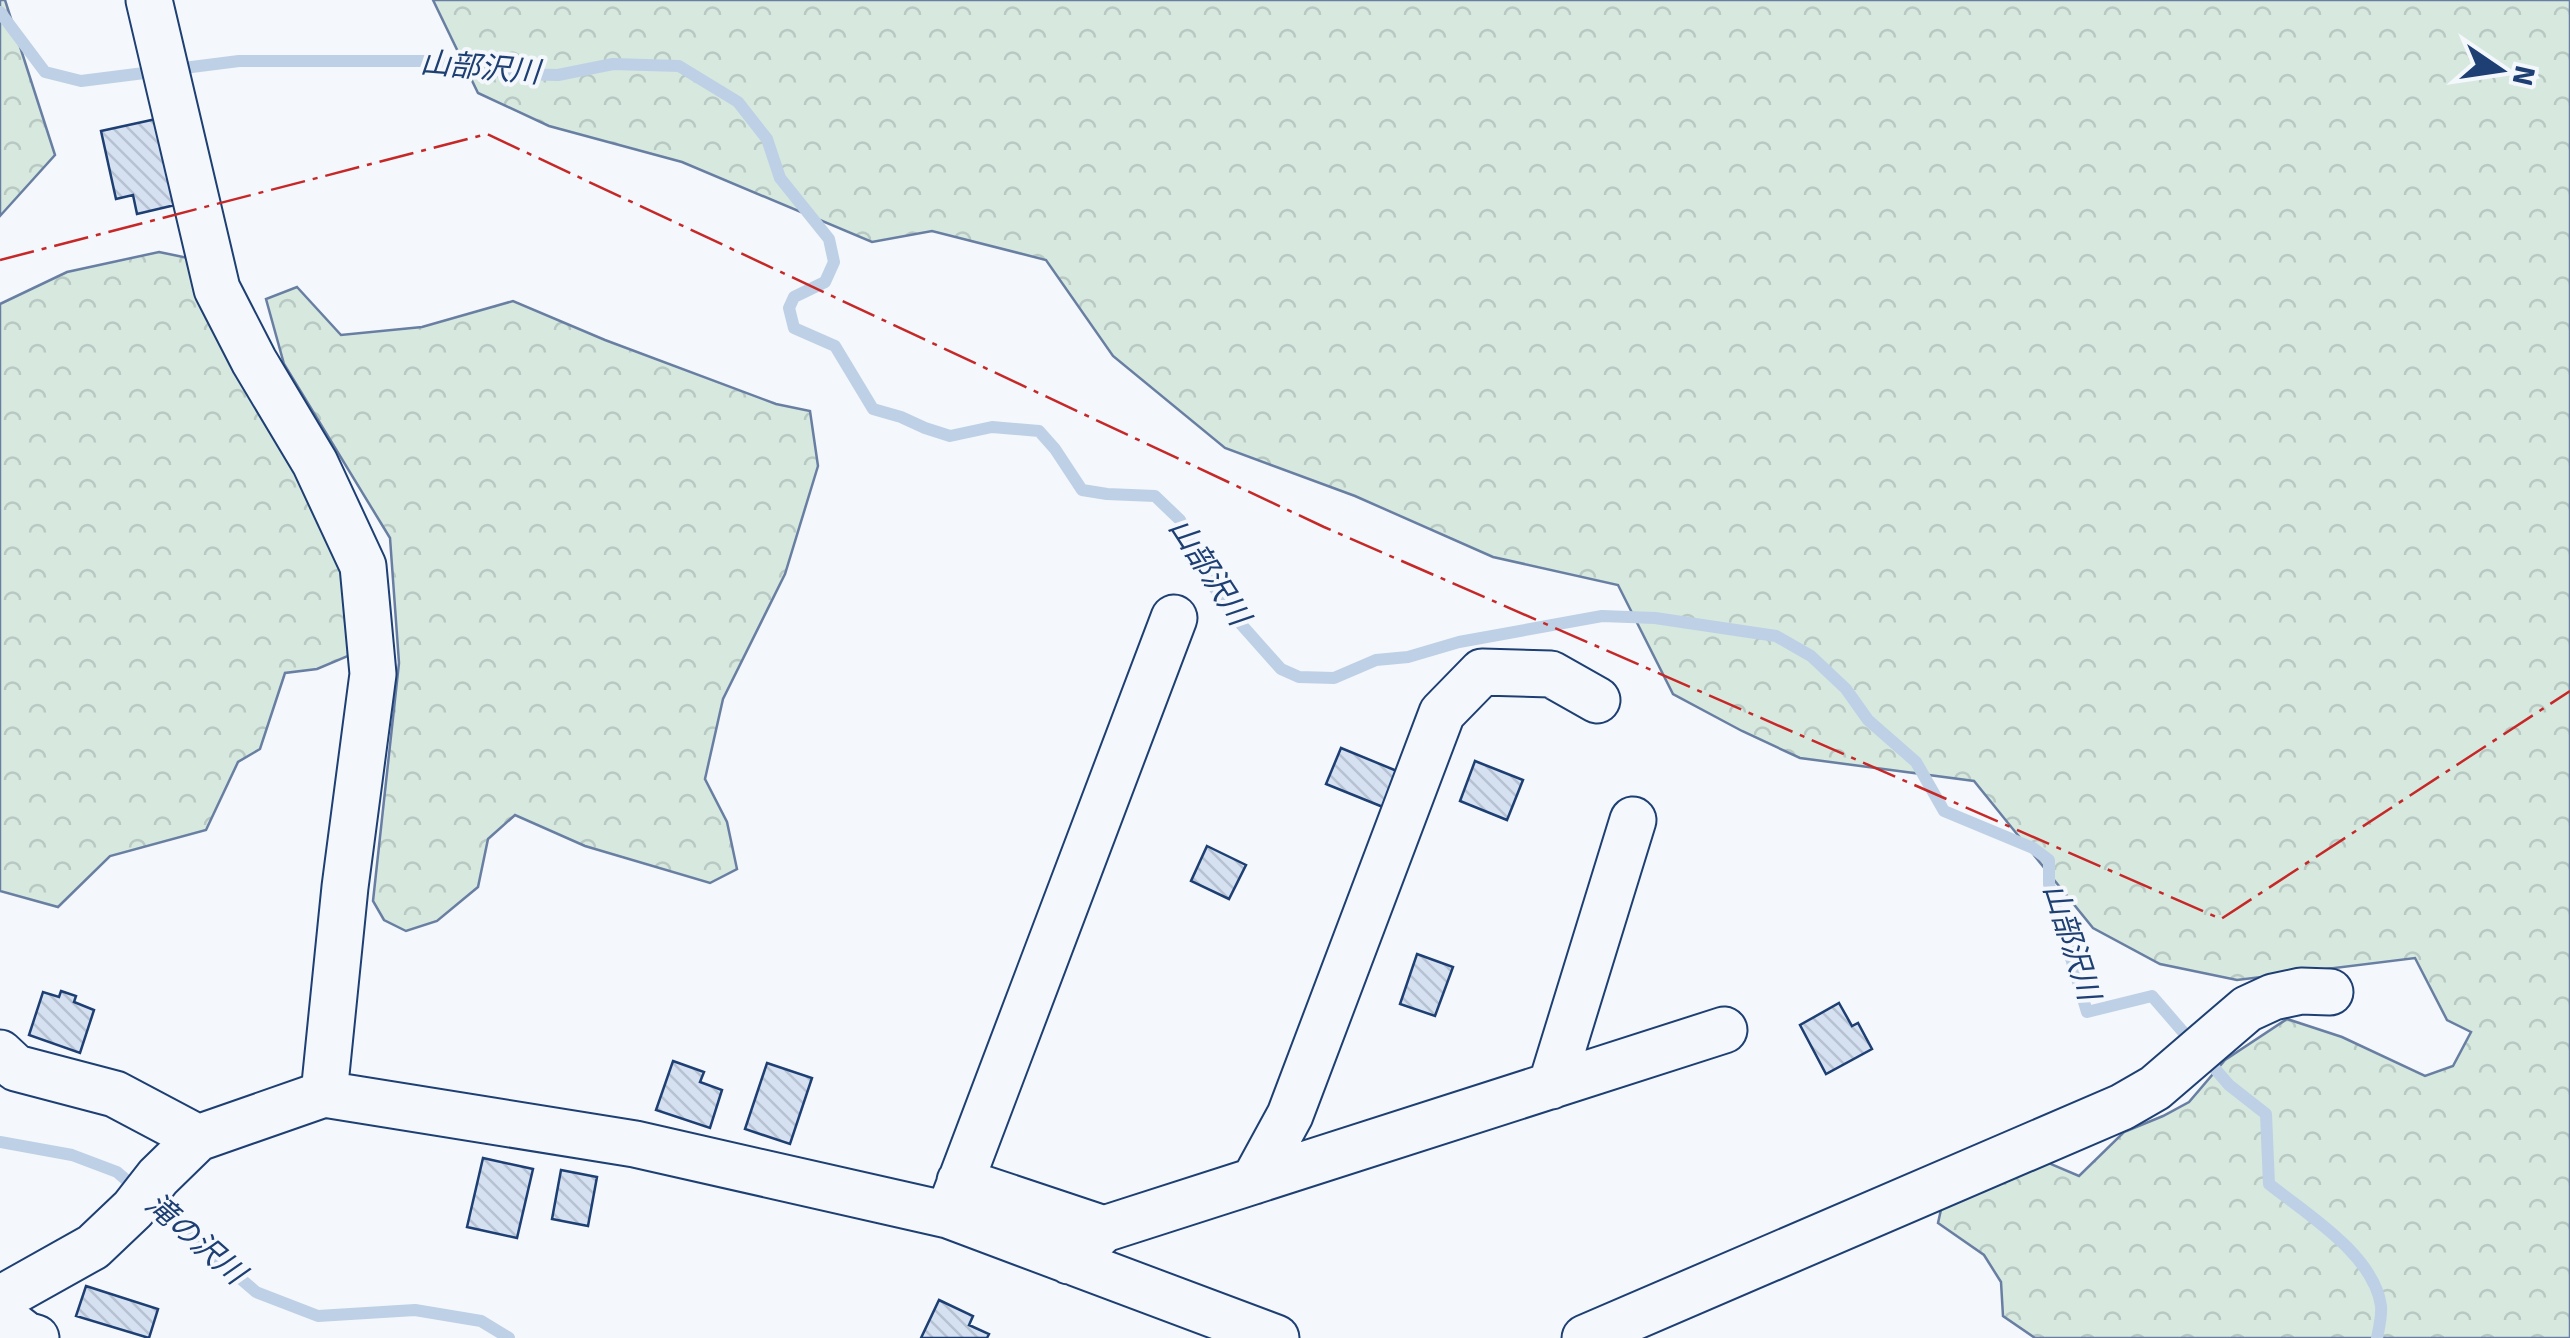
<svg xmlns="http://www.w3.org/2000/svg" width="2570" height="1338" font-family="Signika,'Noto Sans JP',sans-serif">
<style>
.forest{fill:url(#forest-crowns);stroke:#687fa3;stroke-width:2.5}
.lines{fill:none;stroke-linecap:round;stroke-linejoin:round}
.stream{stroke:#bed0e5;stroke-width:12}
.building{fill:url(#building-back-hatch);stroke:#1d3f73;stroke-width:2.5}
.minor-casing{stroke:#1d3f73;stroke-width:49}
.minor{stroke:#f4f7fb;stroke-width:45}
.power{stroke:#c62828;stroke-width:2.5;stroke-dasharray:35 8 5 8;stroke-linecap:butt}
.labels{text-anchor:middle;dominant-baseline:central;stroke-width:8;stroke-linejoin:round;paint-order:stroke}
.water-label{font-size:30px;font-style:italic;fill:#1d3f73;stroke:#f4f7fb}
</style>
<defs>
<pattern id="forest-crowns" width="20" height="18" patternUnits="userSpaceOnUse" patternTransform="scale(2.5)"><rect width="20" height="18" fill="#d7e8df"/><path d="M2 6a3 3 0 1 1 6 0M12 15a3 3 0 1 1 6 0" fill="none" stroke="#b8c8c3"/></pattern>
<pattern id="building-back-hatch" width="6" height="6" patternUnits="userSpaceOnUse" patternTransform="scale(2.5)"><rect width="6" height="6" fill="#d5e0f0"/><path d="M-1 5l2 2M0 0l6 6M5-1l2 2" fill="none" stroke="#b6c1d1"/></pattern>
</defs>
<rect width="100%" height="100%" fill="#f4f7fb"/>
<path class="forest" d="M0 0H5L55 155 0 216Z
M433 0H2570V1338H2035L2003 1316 2001 1282 1984 1255 1938 1223 1947 1183 2032 1156 2079 1176 2124 1132 2163 1116 2189 1102 2225 1060 2287 1019 2342 1037 2425 1076 2453 1066 2471 1032 2447 1020 2415 958 2237 980 2160 964 2093 928 1974 781 1800 758 1742 731 1673 694 1618 585 1493 557 1355 496 1225 448 1113 356 1046 260 932 231 872 242 682 162 549 126 478 93Z
M159 252 193 259 349 563 348 656 317 669 285 673 260 749 238 762 206 830 110 856 58 907 0 891V304L67 272Z
M297 287 341 335 422 327 513 301 605 340 776 404 810 411 818 466 785 574 723 699 705 779 727 822 737 869 710 883 585 846 515 815 488 839 478 887 437 921 406 931 384 920 373 901 399 663 390 538 284 364 266 299Z"/>
<g class="lines">
<path class="stream" d="M0 12 45 72 81 81 239 61H429L513 74 558 75 613 64 679 66 738 102 767 139 780 178 829 239 834 262 825 282 794 297 789 308 794 328 835 346 873 409 901 417 925 428 950 436 992 427 1039 431 1055 449 1082 490 1107 494 1155 496 1180 520 1206 576 1240 623 1281 669 1299 677 1334 678 1376 660 1408 657 1459 642 1602 616 1655 618 1776 636 1811 656 1846 689 1868 720 1916 762 1944 811 2033 848 2049 860V884L2087 1012 2152 996 2229 1085 2266 1114 2269 1184C2307 1214 2374 1255 2381 1306 2382 1316 2379 1328 2377 1338
M0 1142 72 1155 117 1172 256 1292 318 1316 415 1310 481 1321 509 1338"/>
</g>
<path class="building" d="M156 119 175 205 137 214 133 195 116 199 101 131Z
M1341 748 1397 771 1383 807 1326 784Z
M1475 761 1523 780 1507 820 1460 801Z
M1207 846 1246 865 1229 899 1191 881Z
M1417 954 1453 967 1435 1016 1400 1004Z
M61 991 76 996 74 1002 94 1010 80 1053 29 1035 43 992 59 997Z
M1839 1003 1852 1026 1858 1023 1872 1049 1826 1074 1800 1025Z
M673 1061 704 1072 700 1082 722 1090 710 1128 656 1110Z
M767 1063 812 1078 790 1144 745 1129Z
M483 1158 533 1169 517 1238 467 1227Z
M561 1170 597 1177 588 1226 552 1219Z
M86 1286 158 1309 149 1338 76 1316Z
M939 1300 973 1316 969 1325 989 1334 987 1338H921Z"/>
<g class="lines">
<g class="minor-casing">
<path id="minor" d="M149 0 217 289 254 361 315 463 363 566 373 674 345 887 324 1094
M0 1053 16 1068 115 1094 198 1138
M1551 1086 1633 820
M960 1181 1104 1229
M1254 1181 1290 1115 1442 713 1482 672 1551 674 1597 700
M948 1215 1174 618
M1069 1261 1104 1229 1724 1030
M0 1299 93 1247 133 1209 158 1177 198 1138 324 1094 635 1144 948 1215 1276 1338
M0 1315 26 1335 36 1338
M1585 1338 2122 1107 2155 1088 2247 1009 2273 997 2301 991 2330 992"/>
</g>
<use href="#minor" class="minor"/>
<path class="power" d="M0 260 487 134 1324 527 2221 919 2570 691"/>
</g>
<g class="labels">
<g class="water-label">
<text transform="translate(480 68) rotate(5)">山部沢川</text>
<text transform="translate(1209 572) rotate(57)">山部沢川</text>
<text transform="translate(2071 942) rotate(72)">山部沢川</text>
<text transform="translate(195 1239) rotate(41)">滝の沢川</text>
</g>
</g>
<g transform="translate(2500 70) rotate(103)" stroke="#f4f7fb" stroke-width="8" paint-order="stroke">
<path d="M0-8L18 38L0 25L-18 38Z" fill="#1d3f73"/>
<text y="-15" font-size="28" font-weight="bold" text-anchor="middle" fill="#1d3f73">N</text>
</g>
</svg>
